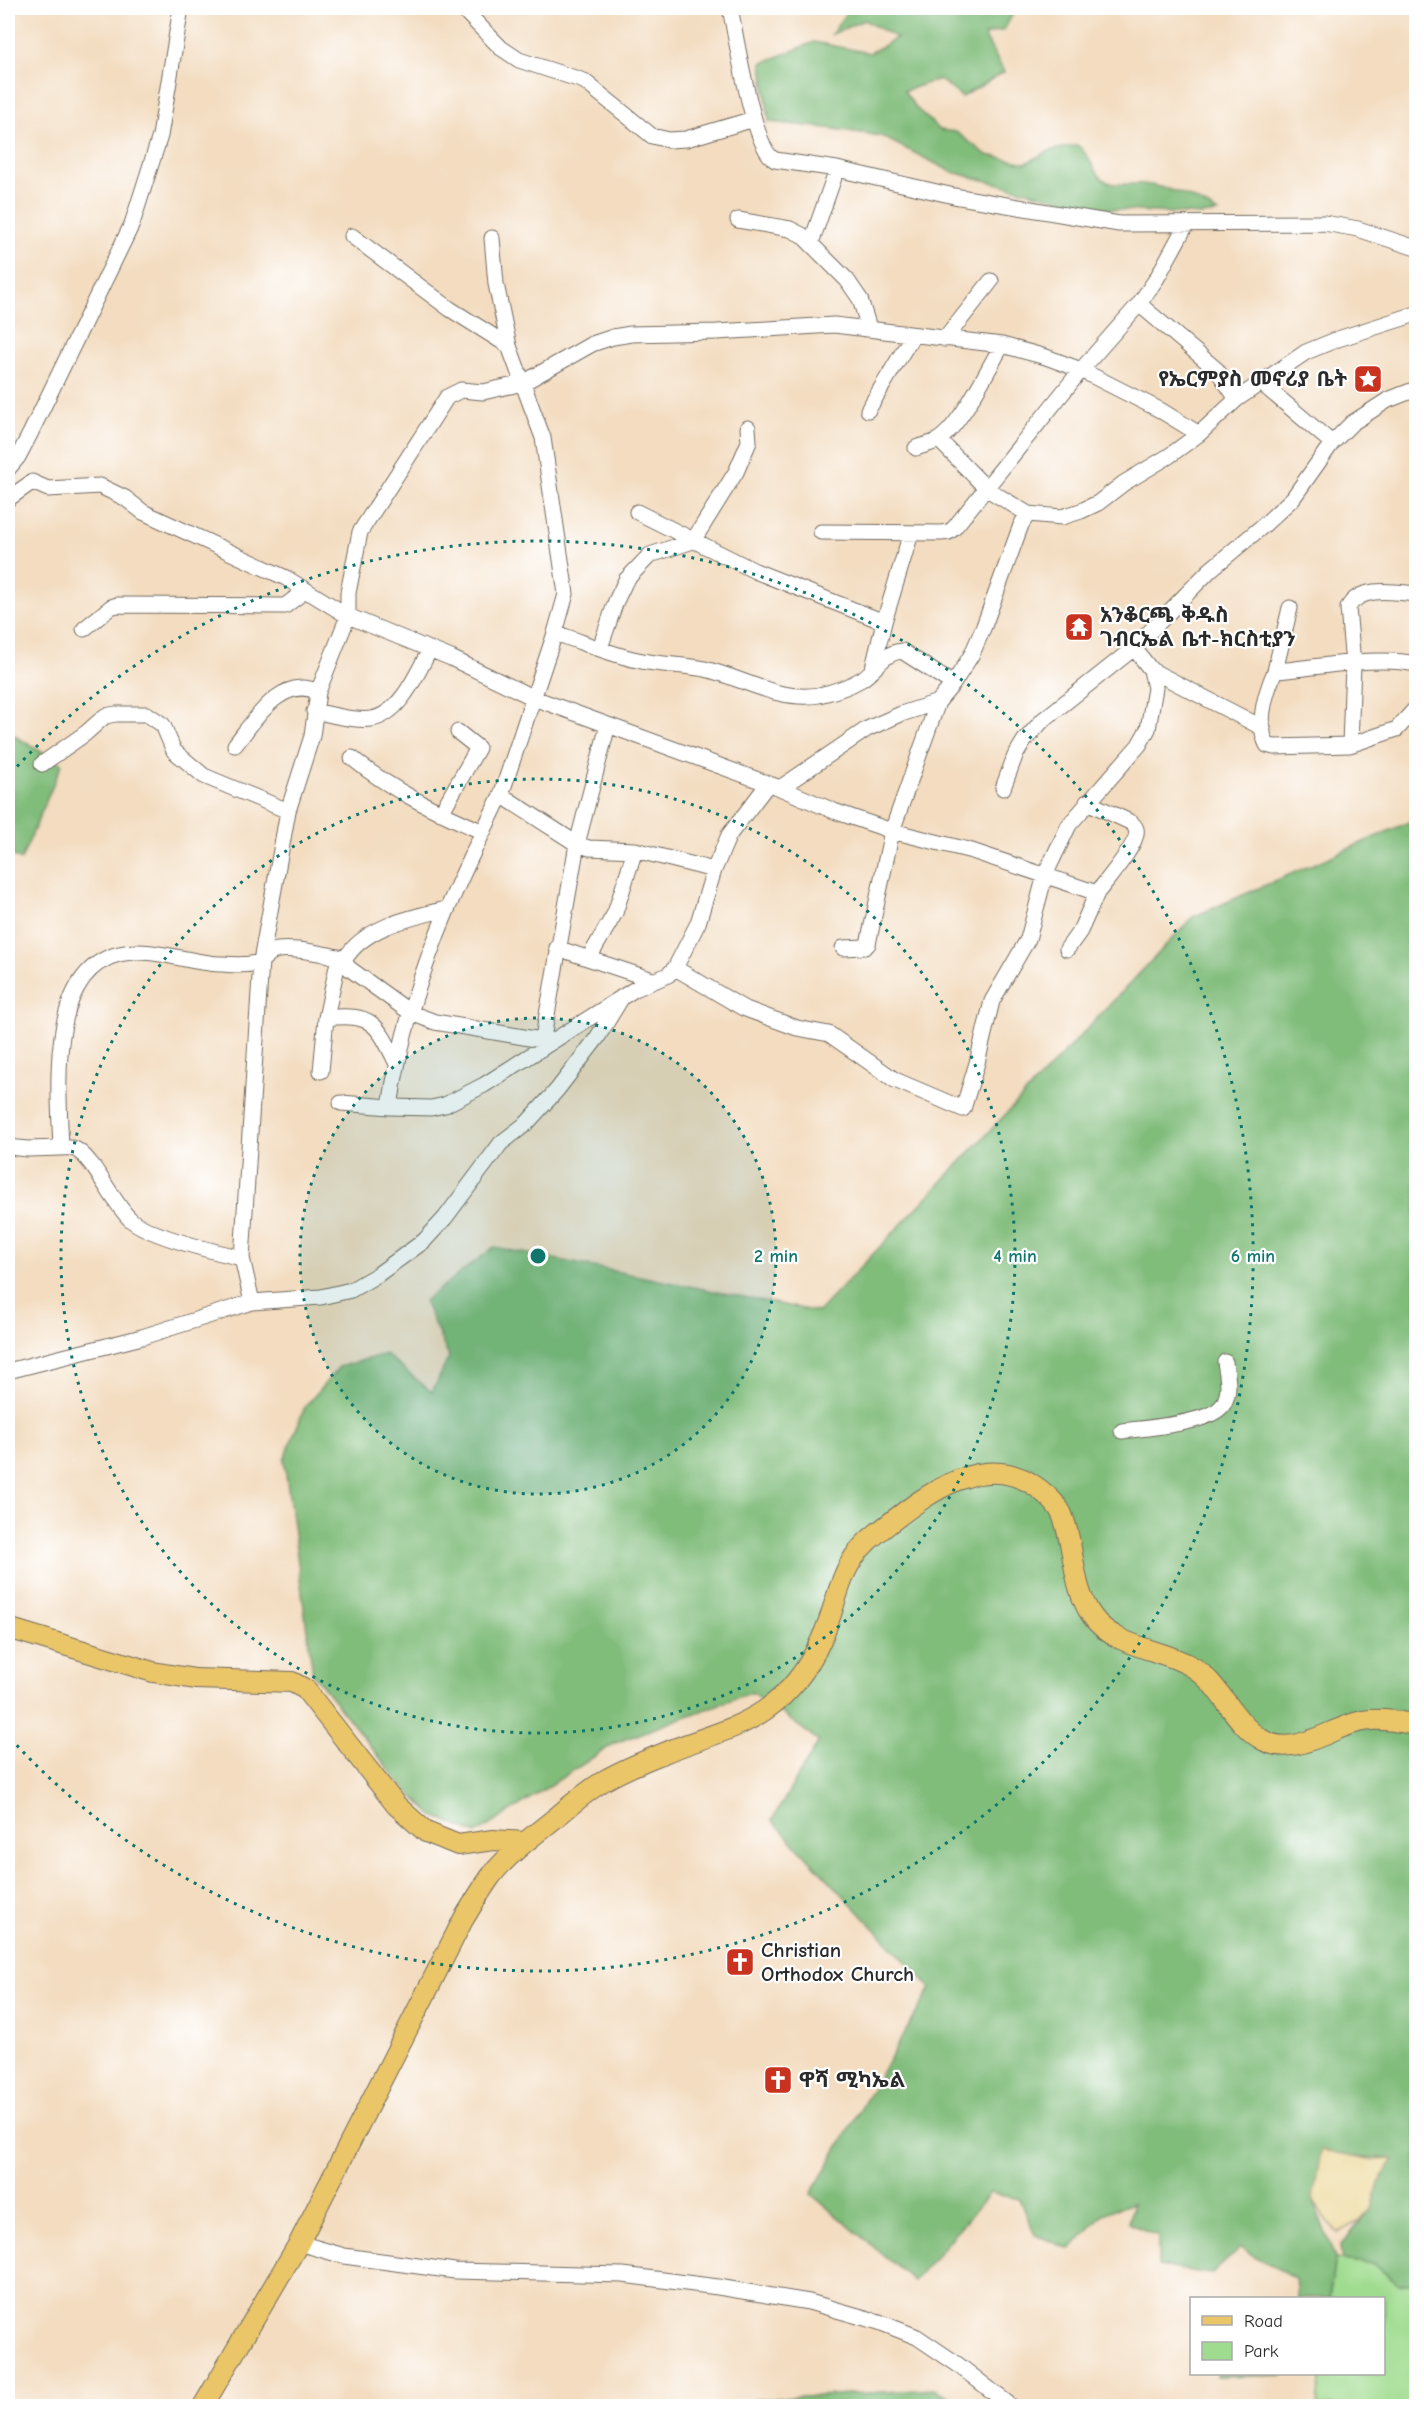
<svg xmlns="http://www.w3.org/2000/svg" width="1424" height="2414" font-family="'Comic Neue','Noto Sans Ethiopic',sans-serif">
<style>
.green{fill:#a0dc90;stroke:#66845e;stroke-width:1.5}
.forest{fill:#80bc7a;stroke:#567452;stroke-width:1.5}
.sand{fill:#eeda9e;stroke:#8c8264;stroke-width:1.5}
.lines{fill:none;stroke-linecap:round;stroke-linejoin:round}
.minor-casing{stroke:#71695f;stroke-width:17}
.major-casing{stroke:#71695f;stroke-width:22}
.minor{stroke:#fff;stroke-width:15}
.major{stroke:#eac669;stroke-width:20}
.ring{fill:none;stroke:#0f766e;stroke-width:3;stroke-dasharray:3 6}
.labels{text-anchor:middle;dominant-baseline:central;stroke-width:4.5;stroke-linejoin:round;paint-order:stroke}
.poi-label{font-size:21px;font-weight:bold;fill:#2b2b2b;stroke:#fff;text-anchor:start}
.centre{fill:#0f766e;stroke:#fff;stroke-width:3}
.ring-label{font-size:18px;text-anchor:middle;font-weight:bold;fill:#0f766e;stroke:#fff;stroke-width:4.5;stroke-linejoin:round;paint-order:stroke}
</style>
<rect width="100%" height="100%" fill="#fff"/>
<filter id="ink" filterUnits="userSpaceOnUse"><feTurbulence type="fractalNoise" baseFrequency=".0167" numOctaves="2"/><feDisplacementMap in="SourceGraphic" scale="12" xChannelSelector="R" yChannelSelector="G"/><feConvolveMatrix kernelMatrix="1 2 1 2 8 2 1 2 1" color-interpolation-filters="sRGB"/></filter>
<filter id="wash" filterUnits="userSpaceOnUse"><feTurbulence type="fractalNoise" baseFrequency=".008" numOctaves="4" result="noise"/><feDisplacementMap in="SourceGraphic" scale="24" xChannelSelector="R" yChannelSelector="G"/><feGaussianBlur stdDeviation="1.35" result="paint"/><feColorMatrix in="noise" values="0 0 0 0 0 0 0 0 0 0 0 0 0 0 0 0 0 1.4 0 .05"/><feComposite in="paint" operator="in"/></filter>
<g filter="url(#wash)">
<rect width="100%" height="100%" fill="#f3dcbf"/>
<path class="green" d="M1335 2259 1374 2264 1399 2285 1416 2283V2406H1317L1321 2374H1384V2298H1329Z"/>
<path class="forest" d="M849 8H1016L1004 30 984 35 1004 72 962 97 939 79 904 91 915 107 940 130 956 132 987 155 1026 163 1049 151 1077 145C1093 156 1090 174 1110 183 1119 186 1133 183 1143 184 1170 187 1195 198 1218 213L1201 215 1094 208 952 172 881 136 828 128 769 122 762 63 814 42 870 53 897 38 864 20 832 34Z
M8 732 62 764 21 860 8 853Z
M1416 819V2283L1399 2285 1374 2264 1342 2260 1340 2246 1372 2208 1379 2183 1393 2159 1350 2156 1313 2199 1335 2259 1329 2298H1297L1295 2278 1240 2248 1212 2274 1158 2266V2236L1129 2223 1133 2203 1103 2214 1070 2249 1035 2235 1019 2199 990 2193 914 2281 811 2194 931 1988 772 1820 819 1741 752 1692 615 1743 476 1834 432 1815 400 1783 313 1674 284 1459 305 1407 339 1367 385 1354 432 1392 449 1357 424 1301 494 1247 818 1312 1193 917Z
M1217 2374H1282V2375L1217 2377Z
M934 2389 971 2406H753L752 2400Z"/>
<path class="sand" d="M1321 2150 1374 2160 1394 2159 1379 2183 1372 2208 1360 2221 1338 2233 1328 2223 1313 2199Z"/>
</g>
<g filter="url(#ink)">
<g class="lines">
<g class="minor-casing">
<path id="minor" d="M462 8 501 48 519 60 584 81 652 136 669 140 686 139 754 119
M730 8C736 35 753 150 775 160L837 169 954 196 1119 224 1324 223 1358 229 1416 248
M738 220 790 229 802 235 847 280 860 299 869 328
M352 236 450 309 509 346 543 438 566 594 555 633 501 795
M492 238 496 284 509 346
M811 243 837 169
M1139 304 1217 370 1237 399
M945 339 991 281
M1260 382 1332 443
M868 410 913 335
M939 440 987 489 1028 514
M916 448C923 445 932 444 938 440 960 427 988 369 1002 345
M8 469 18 457 30 434 132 224 160 136 181 8
M8 499 32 482 48 489 100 486 125 498 143 512 286 578 348 616 451 658 534 698 780 788 867 729 901 714 938 702
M637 512 755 571 884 622
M821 532 941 533 949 532 954 528 1081 370 1139 304 1157 278 1186 225
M1290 608 1275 671C1319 668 1375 655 1416 664
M84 629 111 607 117 605 285 606 306 590
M555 633C583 642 613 656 642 661 663 665 684 665 705 669 743 678 779 702 819 695 833 692 850 686 862 679 876 670 884 652 902 651L953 684
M600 648 616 601 626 580 650 555 693 541 736 472 749 442 748 428
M873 668 884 622 911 533
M1151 670 1263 728
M1275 671C1266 692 1256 723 1267 745L1274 747 1350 745 1353 664 1348 608C1359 585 1395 592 1416 594
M314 711C333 715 352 721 371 719 400 715 418 672 430 649
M235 745C254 721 282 674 318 692
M1350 745 1397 729 1416 708
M352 758C392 791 436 811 483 832L501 795 577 844 541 1049
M42 764 86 733 105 716 116 714H147L163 725 174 751 204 776 288 811
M780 788 834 811 892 831 972 851 1097 893C1105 882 1141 841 1136 829 1135 826 1133 824 1130 822L1087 802
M1003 788 1015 756 1024 741 1043 720 1134 648 1210 570 1264 525 1293 498 1332 443 1352 423 1388 400 1416 389
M441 813 478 748 458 732
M714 870 729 835 768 784
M557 948 653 980
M843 948 865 947 868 944 892 831 938 702 953 684 972 654 984 626 1021 525 1028 514 1062 517 1081 511 1098 503 1124 483 1169 456 1199 434 1237 399 1306 352 1338 339 1416 314
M1067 949 1080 931 1097 893
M589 958 615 913 635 850
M345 959 346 965 350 969 411 1013 435 1022 541 1040
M675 968 743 1008 797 1028 829 1034 895 1080 963 1109 977 1063 992 1001 1028 939 1045 875 1069 825 1139 745 1148 729 1155 688 1151 670 1134 648
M326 1018C372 1013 377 1023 396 1062
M321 1071 326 1018 339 957
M341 1103 390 1107C403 1011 440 918 483 832
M390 1107 431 1108 445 1105 484 1085 635 989 668 975 675 968 698 923 714 870 635 850 589 848 577 844 608 725
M8 1147 28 1149 61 1148C59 1092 46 972 119 954 152 946 190 964 223 964 235 965 248 966 259 962 266 959 269 951 278 950 297 948 327 954 345 959 365 926 411 918 446 909
M61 1148C66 1148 70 1147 75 1149 93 1157 113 1203 129 1218 145 1235 216 1252 242 1258L252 1302
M242 1258 261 961 288 811 312 736 318 692 348 616V593L360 532 447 397 461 390 483 392 523 383 592 344 613 337 631 334 717 332 834 325 1002 345 1046 357 1081 370 1160 410 1199 434
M8 1371 142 1337 252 1302 321 1297 351 1290 377 1275 424 1241 445 1218 501 1143 527 1123 557 1090 597 1038 622 997
M1122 1431C1144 1428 1214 1424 1224 1403 1231 1390 1227 1376 1225 1362
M299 2243 344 2256 455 2271 623 2275 718 2287 809 2302 879 2322 917 2337 957 2364 1011 2406"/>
</g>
<g class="major-casing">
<path id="major" d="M8 1628 153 1672 195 1679 292 1682 305 1689 396 1805 426 1832 458 1845 493 1840 526 1842
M203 2406 299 2243 463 1920C472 1905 481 1890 491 1876 509 1853 536 1834 559 1815 573 1803 589 1790 605 1780 624 1769 644 1761 664 1753 697 1739 735 1731 765 1710 790 1693 809 1667 821 1640 841 1598 836 1565 877 1533 921 1499 982 1446 1038 1488 1047 1495 1059 1505 1063 1517 1075 1548 1072 1588 1092 1616 1114 1647 1158 1648 1189 1665 1220 1681 1231 1721 1261 1739 1296 1761 1335 1722 1371 1720 1386 1719 1402 1722 1416 1725"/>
</g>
<use href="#minor" class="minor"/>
<use href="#major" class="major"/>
</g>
</g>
<circle cx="538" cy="1256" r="238" fill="#0f766e" fill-opacity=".12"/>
<g class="ring">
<circle cx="538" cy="1256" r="238"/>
<circle cx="538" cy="1256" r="477"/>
<path d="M11 773A715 715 0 1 1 11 1739"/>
</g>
<defs>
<g id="sight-square" transform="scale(1.5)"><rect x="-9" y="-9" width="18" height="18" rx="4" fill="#c8321e" stroke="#fff"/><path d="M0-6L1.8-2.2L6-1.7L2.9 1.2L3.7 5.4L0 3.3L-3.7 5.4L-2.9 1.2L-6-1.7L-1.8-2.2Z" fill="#fff"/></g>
<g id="temple-square" transform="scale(1.5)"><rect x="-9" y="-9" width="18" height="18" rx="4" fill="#c8321e" stroke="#fff"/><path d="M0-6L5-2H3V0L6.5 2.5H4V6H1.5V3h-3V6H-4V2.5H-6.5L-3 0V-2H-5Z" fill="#fff"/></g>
<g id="church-square" transform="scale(1.5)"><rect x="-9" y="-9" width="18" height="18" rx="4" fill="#c8321e" stroke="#fff"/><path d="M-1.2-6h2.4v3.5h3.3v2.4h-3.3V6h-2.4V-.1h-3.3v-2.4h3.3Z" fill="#fff"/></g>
</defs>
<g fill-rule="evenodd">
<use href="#sight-square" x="1368" y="379"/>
<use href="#temple-square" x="1079" y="627"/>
<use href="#church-square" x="740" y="1962"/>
<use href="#church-square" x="778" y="2080"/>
</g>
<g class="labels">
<g class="poi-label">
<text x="1347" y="379" text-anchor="end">የኤርምያስ መኖሪያ ቤት</text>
<text x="1100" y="615">አንቆርጫ ቅዱስ<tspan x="1100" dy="24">ገብርኤል ቤተ-ክርስቲያን</tspan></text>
<text x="761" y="1950">Christian<tspan x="761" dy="24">Orthodox Church</tspan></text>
<text x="799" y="2080">ዋሻ ሚካኤል</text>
</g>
</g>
<circle cx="538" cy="1256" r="9" class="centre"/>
<g class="ring-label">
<text x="776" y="1262">2 min</text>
<text x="1015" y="1262">4 min</text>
<text x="1253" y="1262">6 min</text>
</g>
<rect width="1424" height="2414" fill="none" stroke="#fff" stroke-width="30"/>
<rect x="1190" y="2297" width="195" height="78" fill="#ffffff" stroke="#aaaaaa" stroke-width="1.5"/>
<rect x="1202" y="2316" width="30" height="9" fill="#eac669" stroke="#aaaaaa" stroke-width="1.5"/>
<text x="1244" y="2327" font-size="18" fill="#2b2b2b">Road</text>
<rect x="1202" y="2342" width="30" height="18" fill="#a0dc90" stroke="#aaaaaa" stroke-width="1.5"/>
<text x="1244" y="2357" font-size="18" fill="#2b2b2b">Park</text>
</svg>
